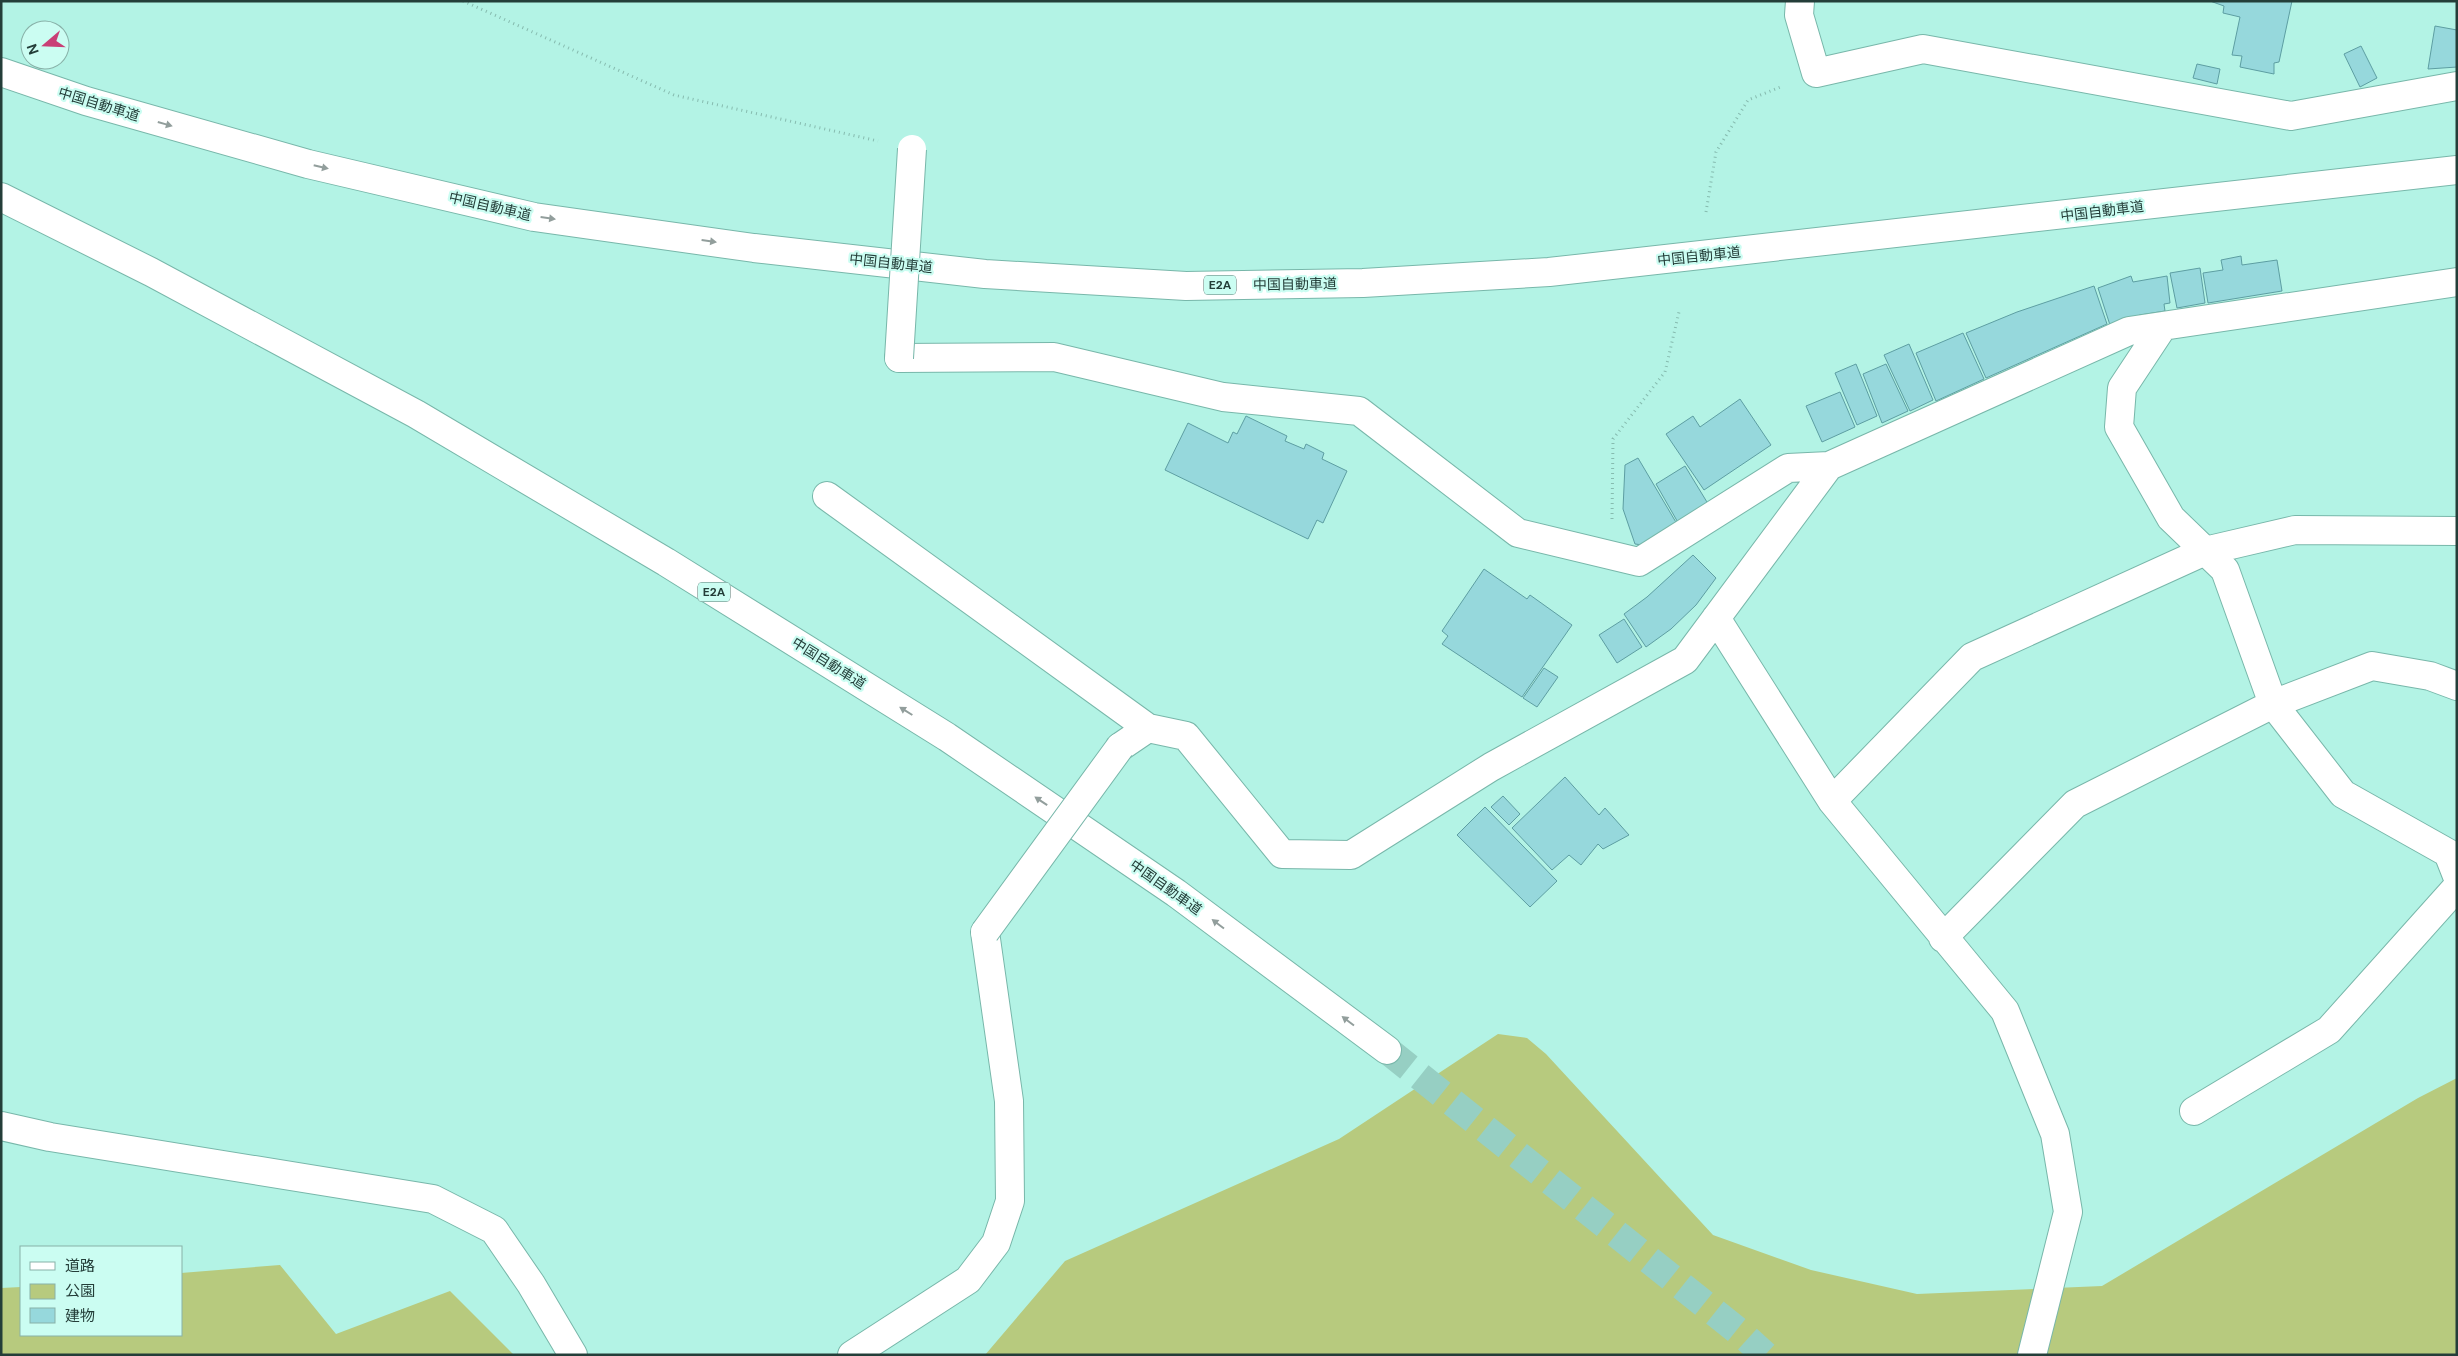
<svg xmlns="http://www.w3.org/2000/svg" width="2458" height="1356" font-family="'DM Sans','Noto Sans JP',sans-serif">
<style>
.green{fill:#b7ca7e}
.building{fill:#96d8dc;stroke:#5d9ea2}
.lines{fill:none;stroke-linecap:round;stroke-linejoin:round}
.highway-tunnel{stroke:#96cfc3;stroke-width:28;stroke-dasharray:28 14;stroke-linecap:butt}
.minor-casing{stroke:#78b7aa;stroke-width:30}
.highway-casing{stroke:#78b7aa;stroke-width:30}
.path{stroke:#86bbaf;stroke-width:3;stroke-dasharray:1 4;stroke-linecap:butt}
.minor{stroke:#fff;stroke-width:28}
.highway{stroke:#fff;stroke-width:28}
.minor-bridge-casing{stroke:#78b7aa;stroke-width:30;stroke-linecap:butt}
.minor-bridge{stroke:#fff;stroke-width:28}
.oneway{fill:#929e9c}
.labels{text-anchor:middle;dominant-baseline:central;stroke-width:4.5;stroke-linejoin:round;paint-order:stroke}
.shield{fill:#cbfdf2;stroke:#567770;stroke-width:1}
.shield-label{font-size:12px;font-weight:bold;fill:#243e39}
.street-label{font-size:14px;fill:#243e39;stroke:#cbfdf2}
</style>
<rect width="100%" height="100%" fill="#b3f3e5"/>
<path class="green" d="M1498 1034 1527 1038 1546 1054 1713 1235 1811 1270 1917 1294 2102 1286 2418 1098 2457 1078V1355H985L1065 1261 1339 1139Z
M280 1265 336 1334 450 1291 514 1355H1V1288L21 1287V1335H181V1273Z"/>
<path class="building" d="M2210 1H2292L2279 62 2274 63V74L2240 67 2242 56 2232 55 2240 17 2223 13 2224 6Z
M2435 26 2457 30V67L2428 69Z
M2361 46 2377 78 2360 87 2344 54Z
M2197 64 2220 69 2217 84 2193 78Z
M2241 256 2242 265 2277 260 2282 291 2208 303 2203 273 2223 270 2221 260Z
M2200 268 2205 303 2177 308 2170 273Z
M2131 276 2133 282 2167 276 2170 303 2164 304 2165 311 2140 315 2110 325 2098 288Z
M2094 286 2107 324 1986 378 1966 333 2017 312Z
M1963 333 1984 379 1936 401 1916 353Z
M1909 344 1933 400 1910 411 1884 355Z
M1856 364 1877 416 1857 425 1835 373Z
M1886 364 1908 411 1882 423 1863 374Z
M1840 392 1855 427 1822 442 1806 406Z
M1740 399 1771 445 1704 490 1666 434 1693 416 1700 427Z
M1246 416 1287 436 1285 441 1304 449 1306 444 1324 453 1322 459 1347 471 1323 523 1317 520 1308 539 1165 470 1188 423 1228 443 1233 432 1237 434Z
M1638 458 1677 524 1643 545 1635 544 1623 509 1625 465Z
M1685 466 1710 507 1680 526 1656 484Z
M1693 555 1716 578 1696 605 1671 629 1646 647 1624 614 1647 597Z
M1484 569 1527 599 1530 595 1572 625 1522 697 1442 644 1448 636 1442 631Z
M1624 619 1642 647 1617 663 1599 635Z
M1544 668 1558 677 1537 707 1523 698Z
M1565 777 1599 815 1605 808 1629 835 1603 849 1598 844 1581 865 1569 855 1552 870 1512 828Z
M1503 796 1520 814 1509 825 1491 807Z
M1485 807 1557 881 1530 907 1457 835Z"/>
<g class="lines">
<path class="highway-tunnel" d="M1387 1050 1743 1335 1765 1355"/>
<g class="minor-casing">
<path id="minor" d="M1800 1 1799 15 1816 73 1923 49 2291 116 2457 86
M2163 326 2122 388 2119 427 2171 518 2225 570 2273 704 2343 794 2448 853 2457 876
M899 358 1054 357 1223 397 1359 411 1518 533 1639 562 1788 468 1829 466
M827 496 1148 728
M1716 618 1832 801 2005 1011 2055 1134 2068 1212 2032 1355
M1120 747 1148 728 1186 736 1282 854 1351 855 1491 767 1685 660 1829 466 2129 331 2457 282
M1832 801 1972 657 2205 551 2295 530 2457 531
M1943 938 2075 804 2273 704 2372 666 2430 676 2457 686
M2194 1111 2329 1030 2457 887
M1 1126 50 1137 433 1199 494 1230 531 1284 573 1355
M852 1355 968 1280 996 1243 1010 1201 1009 1101 985 932"/>
</g>
<g class="highway-casing">
<path id="highway" d="M1 72 86 101 308 164 534 217 754 248 985 274 1186 286 1363 283 1549 272 2457 170
M1 197 151 272 416 414 666 562 947 737 1176 893 1387 1050"/>
</g>
<path class="path" d="M463 1 674 95 878 141
M1706 212 1716 152 1748 100 1783 86
M1612 519 1613 439 1665 372 1679 312"/>
<use href="#minor" class="minor"/>
<use href="#highway" class="highway"/>
<g class="minor-bridge-casing">
<path id="minor-bridge" d="M899 358 912 149
M985 932 1120 747"/>
</g>
<use href="#minor-bridge" class="minor-bridge"/>
</g>
<defs><path id="oneway-solid" d="M-6-.8H1V-3.2L6.5 0L1 3.2V.8H-6Z" transform="scale(1.25)"/></defs>
<g class="oneway">
<use href="#oneway-solid" transform="translate(165 124) rotate(16)"/>
<use href="#oneway-solid" transform="translate(321 167) rotate(13)"/>
<use href="#oneway-solid" transform="translate(548 218) rotate(8)"/>
<use href="#oneway-solid" transform="translate(709 241) rotate(8)"/>
<use href="#oneway-solid" transform="translate(906 711) rotate(-148)"/>
<use href="#oneway-solid" transform="translate(1041 801) rotate(-146)"/>
<use href="#oneway-solid" transform="translate(1218 924) rotate(-143)"/>
<use href="#oneway-solid" transform="translate(1348 1021) rotate(-143)"/>
</g>
<g class="labels">
<g class="shield">
<rect x="1204" y="275.5" width="32" height="19" rx="4"/>
<rect x="698" y="582.5" width="32" height="19" rx="4"/>
</g>
<g class="shield-label">
<text x="1220" y="285">E2A</text>
<text x="714" y="592">E2A</text>
</g>
<g class="street-label">
<text transform="translate(99 104) rotate(17)">中国自動車道</text>
<text transform="translate(490 206) rotate(13)">中国自動車道</text>
<text transform="translate(2102 211) rotate(-7)">中国自動車道</text>
<text transform="translate(1699 256) rotate(-6)">中国自動車道</text>
<text transform="translate(891 263) rotate(6)">中国自動車道</text>
<text transform="translate(1295 284) rotate(-1)">中国自動車道</text>
<text transform="translate(829 663) rotate(32)">中国自動車道</text>
<text transform="translate(1166 887) rotate(35)">中国自動車道</text>
</g>
</g>
<rect width="2458" height="1356" fill="none" stroke="#243e39" stroke-width="5"/>
<rect x="20" y="1246" width="162" height="90" fill="#cbfdf2" stroke="#88b1a8"/>
<rect x="30" y="1262" width="25" height="8" fill="#ffffff" stroke="#88b1a8"/>
<text x="65" y="1271" font-size="15" fill="#243e39">道路</text>
<rect x="30" y="1284" width="25" height="15" fill="#b7ca7e" stroke="#88b1a8"/>
<text x="65" y="1296" font-size="15" fill="#243e39">公園</text>
<rect x="30" y="1308" width="25" height="15" fill="#96d8dc" stroke="#88b1a8"/>
<text x="65" y="1321" font-size="15" fill="#243e39">建物</text>
<g transform="translate(45 45) rotate(251)"><circle r="24" fill="#cbfdf2" stroke="#88b1a8"/>
<path d="M0-4L9 19L0 12L-9 19Z" fill="#c93f76"/>
<text y="-8" font-size="14" font-weight="bold" text-anchor="middle" fill="#243e39">N</text>
</g>
</svg>
